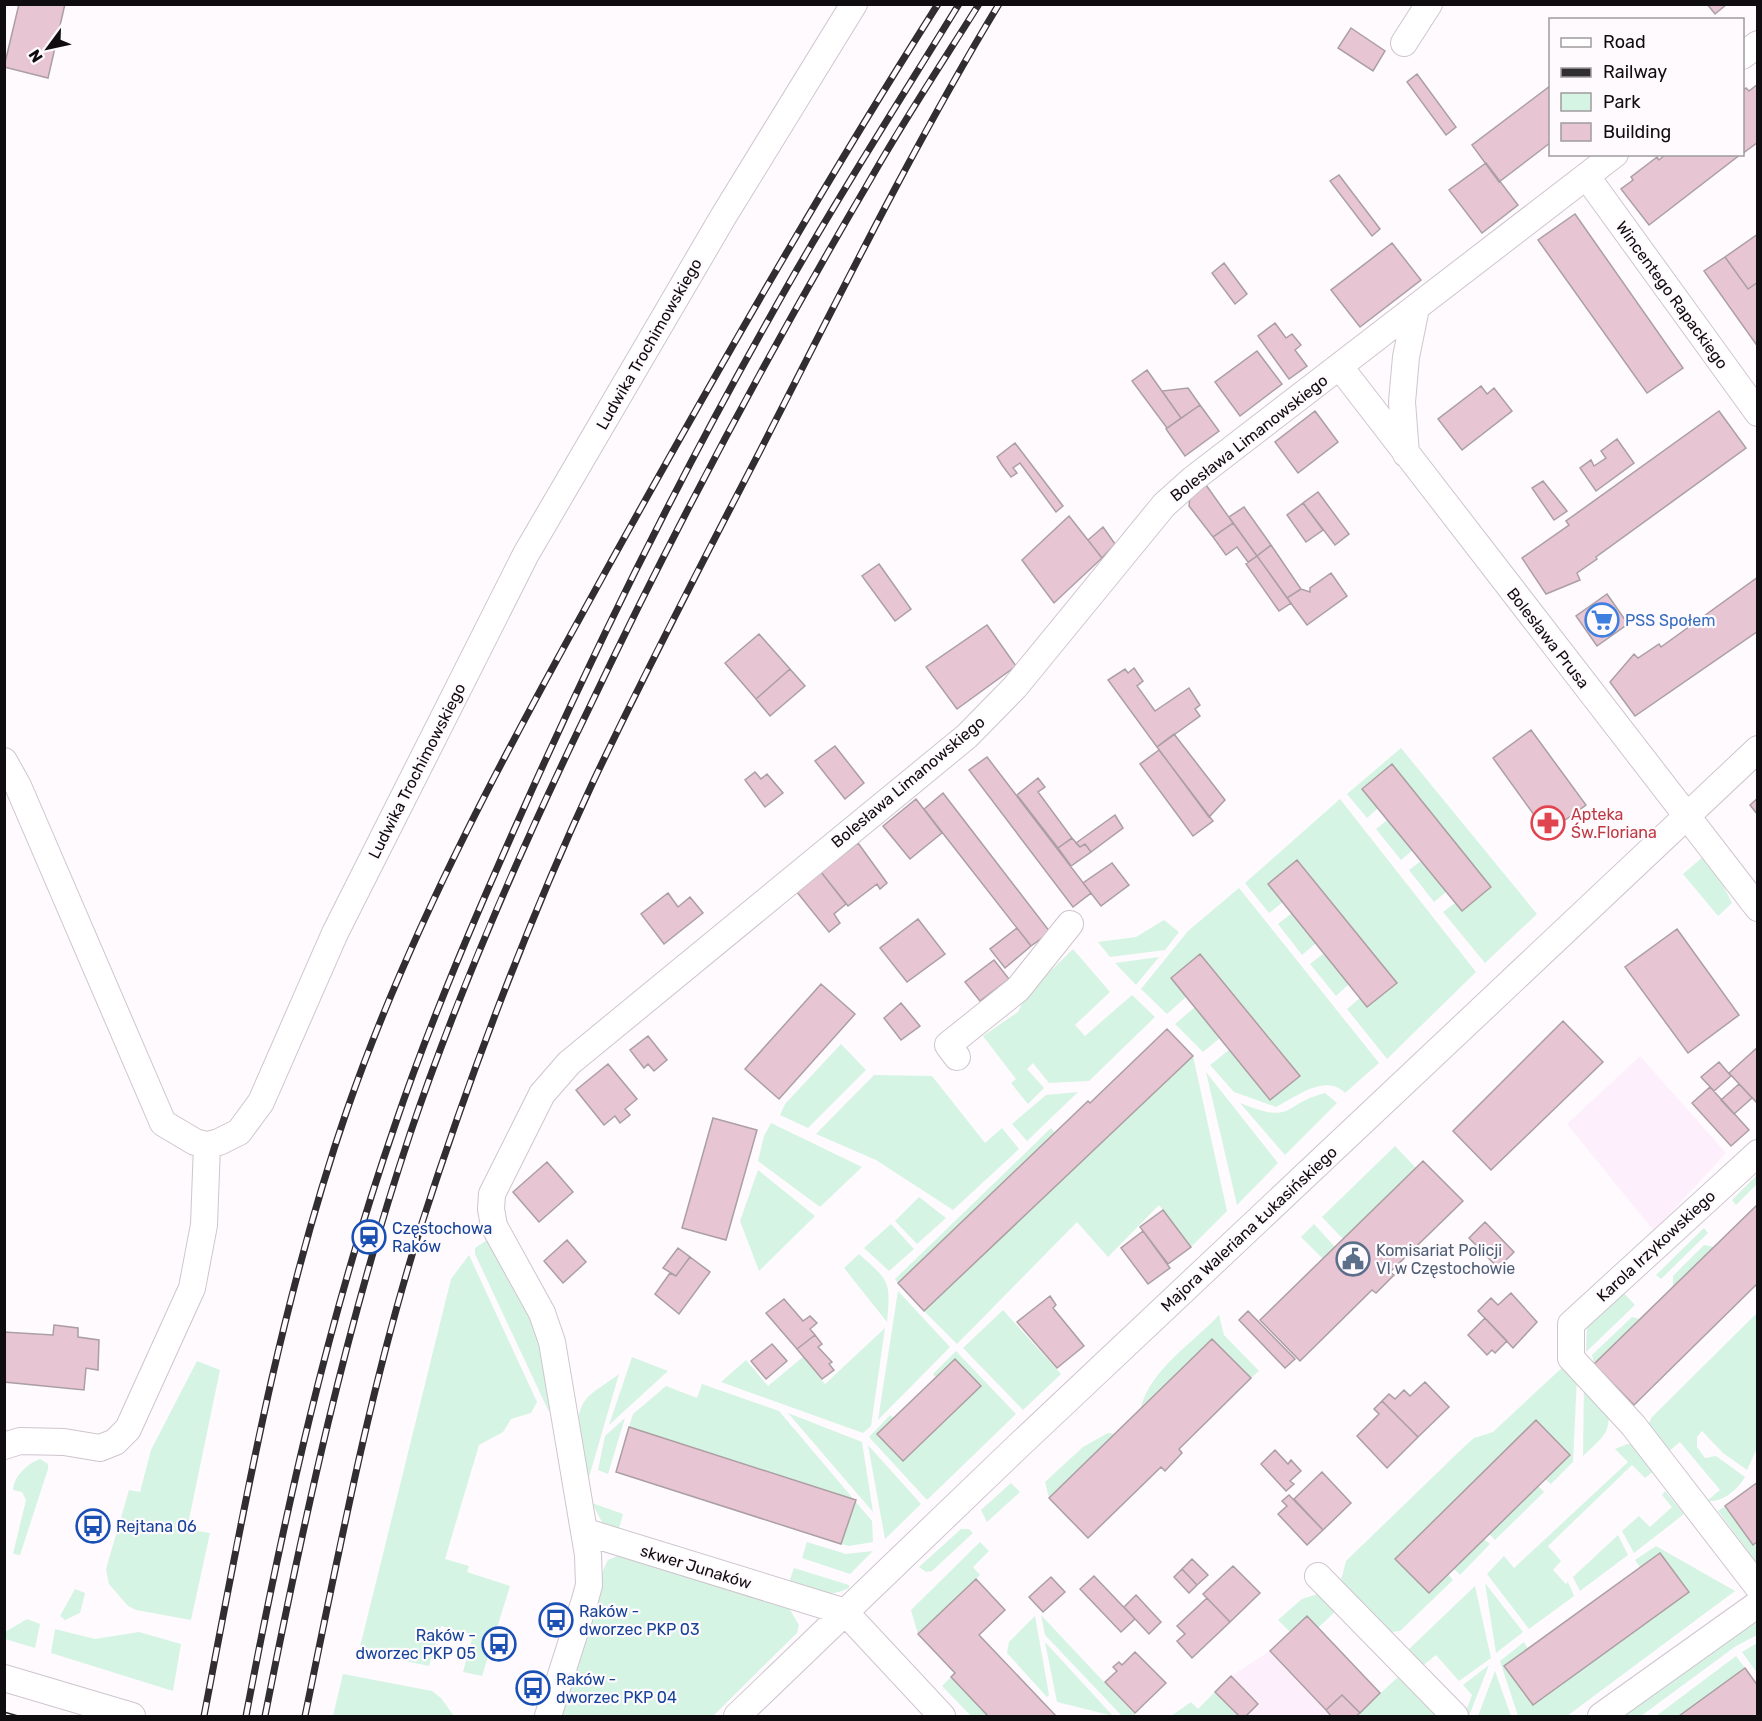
<svg xmlns="http://www.w3.org/2000/svg" width="1762" height="1721" font-family="Rubik,sans-serif">
<style>
.built{fill:#fdf0fc}
.green{fill:#d6f4e4}
.building{fill:#e7c5d2;stroke:#ab9fa3;stroke-width:1.5}
.lines{fill:none;stroke-linecap:round;stroke-linejoin:round}
.minor-casing{stroke:#cfc5ce;stroke-width:28}
.minor{stroke:#fff;stroke-width:26}
.tram{stroke:#312e31;stroke-width:1.5}
.rail-casing{stroke:#312e31;stroke-width:7}
.rail{stroke:#fefafe;stroke-width:4.5;stroke-dasharray:14;stroke-linecap:butt}
.labels{text-anchor:middle;dominant-baseline:central;stroke-width:4.5;stroke-linejoin:round;paint-order:stroke}
.street-label{font-size:16px;fill:#100d10;stroke:#fefafe}
.shop-label{font-size:16px;fill:#366cbe;stroke:#fefafe;text-anchor:start}
.health-label{font-size:16px;fill:#be3a42;stroke:#fefafe;text-anchor:start}
.transit-label{font-size:16px;fill:#164399;stroke:#fefafe;text-anchor:start}
.service-label{font-size:16px;fill:#4e5e75;stroke:#fefafe;text-anchor:start}
</style>
<rect width="100%" height="100%" fill="#fefafe"/>
<path class="built" d="M1640 1056 1726 1153 1654 1231 1567 1124Z
M1307 1616 1380 1693 1356 1716H1331L1329 1714 1326 1716H1236L1214 1692 1231 1676 1270 1651Z"/>
<path class="green" d="M1401 748 1537 914 1485 963 1443 912 1455 903 1462 911 1491 887 1392 765 1362 788 1378 808 1367 818 1347 794Z
M1340 799 1476 972 1387 1059 1347 1009 1360 998 1397 982 1298 860 1268 884 1283 902 1269 913 1245 883Z
M1387 820 1413 850 1401 860 1376 829Z
M1704 856 1719 877 1732 903 1718 916 1683 874Z
M1421 861 1446 892 1434 902 1409 870Z
M1239 888 1379 1063 1345 1093C1325 1073 1296 1097 1276 1107L1234 1092 1210 1065 1229 1050 1270 1100 1300 1076 1201 954 1171 978 1186 997 1167 1014 1141 989 1188 931Z
M1292 913 1316 943 1302 955 1278 924Z
M1164 920 1179 932 1165 950 1110 957 1098 942 1136 937Z
M1073 949 1110 992 1075 1025 1085 1036 1132 995 1155 1017 1089 1081 1049 1083 1033 1063 1027 1069 1044 1088 1028 1104 1011 1083 1016 1079 983 1036 1018 1012 1026 995Z
M1324 953 1349 984 1336 996 1310 964Z
M1159 957 1136 985 1115 963Z
M1195 1007 1220 1038 1203 1052 1175 1024Z
M841 1044 866 1070 808 1128 780 1115 785 1104Z
M1193 1056 1227 1211 1191 1247 1159 1205 1108 1257 1077 1222 957 1344 924 1311Z
M1206 1072 1278 1163 1237 1205Z
M874 1075 932 1076 985 1143 1002 1128 1019 1149 953 1210 876 1160 816 1134Z
M1078 1092 1027 1141 1012 1124 1046 1095Z
M1325 1093 1337 1103 1285 1155 1240 1103C1295 1125 1280 1105 1325 1093Z
M771 1123 862 1167 820 1207 758 1161 764 1136Z
M1051 1128 1055 1133 898 1283 895 1279Z
M1395 1146 1416 1168 1343 1239 1322 1217Z
M758 1170 815 1216 759 1271 740 1221Z
M1757 1175V1184L1736 1205 1732 1200Z
M919 1197 946 1218 917 1244 895 1221Z
M891 1224 914 1249 889 1271 864 1248Z
M1314 1224 1335 1247 1323 1259 1301 1237Z
M1704 1228 1708 1233 1661 1279 1656 1275Z
M487 1240 491 1242 515 1276 540 1341 550 1407 549 1412 475 1254V1248Z
M1704 1245 1714 1247 1673 1287V1276Z
M859 1254C889 1281 891 1280 887 1322L844 1268Z
M469 1255 537 1402 531 1413 511 1419 503 1432 479 1445 445 1559 469 1566 467 1572 510 1586 482 1676 463 1672 473 1635 441 1626 429 1666 359 1651 451 1279Z
M1619 1288 1635 1305 1586 1352 1587 1324Z
M898 1291 950 1347 878 1420Z
M1003 1310 1061 1374 1023 1410 963 1348Z
M1757 1313V1448L1747 1470 1723 1453 1702 1431 1697 1437V1447L1705 1458 1716 1456 1745 1477C1738 1489 1723 1503 1707 1501L1720 1490 1680 1442 1668 1452 1648 1425 1652 1417Z
M1219 1315 1224 1335 1259 1371 1251 1378 1212 1339 1141 1407C1151 1369 1194 1342 1219 1315Z
M1632 1317 1640 1319 1594 1364 1592 1355Z
M885 1328 871 1426 863 1433 721 1382 746 1360 768 1386 803 1357 825 1384Z
M956 1351 1016 1414 927 1500 869 1437 890 1415 894 1418 877 1434 903 1461 981 1386 955 1359 936 1378 933 1374Z
M632 1357 668 1371 609 1425Z
M197 1361 220 1370 187 1529 210 1533 191 1620 136 1610 128 1606 109 1584 106 1569 129 1490 140 1492 151 1450Z
M1566 1364 1577 1377 1573 1462 1551 1484 1545 1479 1570 1454 1536 1421 1429 1593 1448 1574 1453 1580 1400 1631 1392 1632 1341 1580 1346 1561 1465 1446 1474 1438 1493 1432Z
M619 1374 589 1477C581 1454 569 1416 588 1397 597 1388 609 1382 619 1374Z
M1584 1382 1609 1409C1610 1436 1601 1438 1583 1456Z
M702 1384 779 1411 872 1521 873 1542 849 1546 841 1544 856 1500 629 1427 633 1414 666 1386 697 1398Z
M788 1413 862 1442 873 1512Z
M625 1418 608 1474 598 1470 605 1436Z
M1108 1433 1114 1434 1049 1498 1045 1482 1083 1447Z
M1627 1444H1633L1656 1469 1645 1478 1632 1465 1548 1546 1561 1561 1553 1570 1566 1584 1568 1582 1574 1596 1529 1629 1487 1574 1504 1556 1514 1568 1628 1462 1615 1449Z
M868 1445 921 1504 885 1539Z
M40 1459 48 1464V1469L20 1555 13 1554 26 1500 22 1492 13 1490C14 1476 27 1464 40 1459Z
M1011 1483 1020 1492 987 1522 981 1510Z
M1538 1486 1544 1492 1495 1540 1489 1534Z
M1665 1491 1684 1514 1634 1553 1622 1531 1639 1516 1650 1527 1672 1507 1662 1495Z
M592 1503 623 1514 619 1529 603 1524Z
M1725 1506 1753 1544 1757 1541V1563L1718 1511Z
M961 1529H969L973 1533 932 1571 926 1572 919 1567Z
M1618 1535 1628 1555 1580 1591 1573 1577Z
M1484 1539 1490 1544 1460 1575 1454 1569Z
M807 1542 846 1554 873 1551 850 1574 802 1558Z
M980 1542 989 1551 973 1567 980 1575 918 1634 911 1610Z
M1656 1546 1735 1591 1567 1716H1518L1500 1661 1524 1642 1528 1649 1504 1666 1533 1705 1689 1592 1660 1553 1640 1567 1635 1560Z
M622 1554 789 1608 799 1625 797 1633 713 1716H556L604 1568 608 1560Z
M794 1568 849 1585V1588C828 1599 810 1591 788 1585Z
M1485 1583 1523 1632 1496 1653Z
M1475 1586 1491 1658 1459 1681 1436 1655 1421 1667 1406 1652Z
M75 1589 85 1593 80 1613 65 1620 60 1616Z
M1321 1593 1341 1606 1318 1628 1290 1632 1278 1620 1302 1599Z
M1041 1615 1136 1716H1122L1045 1635Z
M1035 1616 1049 1695 1047 1697 1007 1653 1009 1642Z
M27 1619 40 1624 35 1648 5 1639V1632Z
M1757 1620V1635L1736 1646 1641 1716H1620L1751 1622Z
M55 1629 95 1639 139 1632 181 1644 173 1691 51 1653Z
M1045 1642 1113 1716 1057 1702Z
M1757 1643V1673L1742 1652Z
M1736 1656 1745 1668 1679 1716H1656Z
M1489 1665 1469 1716H1464L1472 1695 1463 1685Z
M1495 1671 1511 1716H1478Z
M343 1674 432 1691 441 1698 454 1716H333Z
M1399 1676 1437 1716H1363L1358 1714Z
M951 1677 988 1716H971L942 1686Z
M1215 1692 1237 1716H1171L1191 1702 1198 1709Z"/>
<path class="building" d="M19 4H65L48 78 4 67Z
M1707 4H1727L1715 14Z
M1351 28 1385 51 1373 71 1338 48Z
M1417 74 1456 127 1446 135 1407 82Z
M1758 84V142L1742 154V91L1746 88 1749 91Z
M1550 86V143L1499 182 1472 145Z
M1666 154H1741L1649 225 1621 189 1633 180 1631 177 1657 157 1659 160Z
M1486 163 1518 205 1482 233 1449 190Z
M1339 175 1380 229 1372 236 1330 181Z
M1575 214 1683 368 1647 393 1538 240Z
M1758 234V282L1748 289 1725 257Z
M1392 243 1421 280 1360 327 1331 290Z
M1725 257 1748 289 1758 282V347L1704 271Z
M1224 263 1247 294 1235 304 1212 273Z
M1275 323 1286 338 1292 334 1301 345 1295 350 1307 366 1289 379 1258 336Z
M1257 351 1282 384 1240 416 1215 382Z
M1147 370 1181 418 1167 428 1132 381Z
M1481 386 1487 394 1494 388 1512 411 1462 450 1438 419Z
M1188 388 1200 405 1181 418 1162 391Z
M1200 405 1219 431 1185 456 1166 429Z
M1315 411 1338 442 1298 473 1275 442Z
M1719 411 1746 448 1596 557 1597 559 1577 573 1580 580 1546 594 1522 558 1569 525 1566 521Z
M1617 439 1634 463 1596 491 1580 468 1591 460 1594 466 1606 458 1601 451Z
M1015 443 1063 506 1056 512 1020 463 1013 468 1017 473 1011 477 1002 465 997 457Z
M1543 481 1567 511 1554 520 1532 488Z
M1206 485 1233 523 1213 537 1189 506 1190 496Z
M1318 492 1349 534 1335 545 1303 503Z
M1303 503 1323 530 1306 542 1287 515Z
M1244 507 1271 545 1257 556 1229 517Z
M1069 516 1102 558 1054 603 1022 560Z
M1233 523 1257 556 1248 562 1237 547 1226 555 1213 537Z
M1103 527 1115 544 1102 558 1088 540Z
M1271 545 1301 589 1287 598 1257 556Z
M1257 556 1291 603 1279 611 1246 564Z
M879 564 911 609 895 621 862 576Z
M1331 573 1347 596 1307 625 1287 598 1301 589 1310 592V588Z
M1758 577V631L1635 716 1610 682 1634 654 1638 658 1659 644 1661 647Z
M1607 594 1628 624 1597 646 1576 616Z
M987 625 1016 666 957 709 926 667Z
M759 634 790 669 756 699 725 663Z
M1134 668 1143 681 1137 686 1155 711 1189 688 1200 705 1195 709 1200 716 1157 747 1108 680 1125 669 1128 673Z
M790 669 805 686 770 716 756 699Z
M1531 730 1586 805 1547 833 1493 758Z
M1174 734 1225 800 1209 817 1157 747Z
M835 746 864 783 845 799 815 761Z
M1159 750 1213 821 1193 836 1140 764Z
M987 757 1091 893 1073 907 969 770Z
M1392 764 1491 887 1462 911 1362 789Z
M755 772 761 779 767 774 783 793 765 807 745 780Z
M1038 778 1045 787 1038 792 1072 838 1058 848 1017 795Z
M943 793 1050 932 1031 946 924 809Z
M1758 798V815L1750 805Z
M916 799 942 833 910 859 883 826Z
M1115 815 1123 828 1091 852 1085 844 1080 847 1076 843Z
M1072 838 1080 847 1085 844 1091 852 1071 866 1058 848Z
M858 843 887 883 880 889 877 884 848 906 821 872Z
M1297 860 1397 983 1367 1007 1268 884Z
M1112 863 1129 885 1101 906 1083 883Z
M821 872 846 904 834 914 840 923 829 932 796 891Z
M668 893 678 907 690 897 703 913 664 944 641 914Z
M918 919 945 954 907 982 880 948Z
M1017 928 1031 946 1005 968 990 949Z
M1677 929 1739 1015 1688 1053 1625 967Z
M1200 954 1300 1076 1270 1100 1171 978Z
M994 960 1009 979 980 1001 965 982Z
M821 984 855 1014 779 1099 745 1069Z
M901 1003 920 1026 901 1040 884 1018Z
M1563 1021 1603 1062 1491 1170 1453 1131Z
M1167 1029 1193 1056 924 1311 898 1283 1088 1101 1090 1103Z
M648 1036 667 1060 654 1071 648 1064 644 1068 630 1050Z
M1758 1047V1104L1729 1073Z
M1719 1062 1731 1076 1714 1091 1701 1077Z
M608 1064 637 1099 625 1109 630 1115 620 1123 615 1116 604 1125 576 1090Z
M1739 1084 1752 1098 1734 1114 1721 1100Z
M1710 1087 1749 1130 1731 1146 1692 1103Z
M713 1118 757 1130 726 1240 682 1228Z
M1423 1161 1463 1201 1390 1272 1394 1275 1376 1293 1372 1290 1300 1361 1260 1320Z
M547 1162 573 1192 539 1222 513 1192Z
M1758 1204V1283L1634 1405 1594 1364Z
M1163 1210 1191 1247 1168 1264 1140 1227Z
M1485 1222 1514 1252 1498 1268 1469 1238Z
M1143 1231 1170 1268 1148 1284 1121 1248Z
M567 1240 586 1262 563 1283 544 1261Z
M678 1248 690 1257 676 1276 663 1268Z
M690 1257 710 1272 679 1314 655 1294 670 1273 676 1276Z
M1511 1293 1537 1322 1513 1348 1478 1311 1491 1298 1498 1305Z
M1050 1296 1056 1305 1053 1308 1084 1346 1057 1368 1017 1322Z
M784 1299 803 1321 810 1316 817 1323 810 1329 815 1335 797 1349 766 1313Z
M1248 1311 1295 1359 1285 1368 1239 1320Z
M1485 1318 1507 1341 1495 1353 1492 1350 1487 1355 1468 1335Z
M54 1325 78 1328V1337L99 1340 98 1370 86 1368 84 1390 4 1382V1332L53 1335Z
M815 1335 822 1344 818 1347 832 1362 829 1364 834 1370 822 1379 797 1349Z
M1212 1339 1251 1378 1179 1449 1182 1453 1165 1471 1161 1467 1088 1538 1049 1498Z
M772 1344 787 1361 766 1379 751 1361Z
M955 1359 981 1386 903 1461 877 1434Z
M1425 1382 1449 1407 1418 1437 1382 1401 1389 1394 1395 1399 1404 1390 1410 1396Z
M1382 1401 1418 1437 1387 1468 1357 1436 1379 1414 1374 1409Z
M1536 1420 1570 1455 1429 1593 1395 1559Z
M629 1427 856 1500 841 1544 616 1472Z
M1275 1450 1288 1464 1291 1460 1301 1471 1290 1481 1294 1484 1286 1491 1261 1464Z
M1322 1472 1351 1503 1323 1530 1294 1499Z
M1758 1482V1541L1753 1545 1725 1506Z
M1289 1495 1323 1530 1307 1545 1278 1514 1287 1506 1282 1501Z
M1660 1553 1689 1592 1533 1705 1504 1666Z
M1192 1559 1208 1575 1197 1585 1182 1569Z
M1233 1566 1260 1593 1230 1622 1203 1594Z
M1182 1569 1197 1585 1189 1593 1174 1577Z
M1094 1576 1135 1619 1121 1632 1080 1589Z
M1051 1577 1065 1592 1043 1612 1029 1597Z
M976 1579 1005 1610 979 1635 1056 1716H988L951 1677 955 1673 918 1634Z
M1136 1595 1161 1622 1149 1634 1124 1607Z
M1207 1598 1230 1622 1192 1658 1177 1641 1185 1634 1177 1626Z
M1307 1616 1380 1693 1360 1713 1342 1695 1326 1710 1270 1651Z
M1135 1652 1166 1683 1135 1713 1105 1682 1117 1671 1113 1667 1119 1662 1122 1665Z
M1745 1668 1758 1686V1716H1679Z
M1231 1676 1258 1704 1246 1716H1239L1215 1692Z
M1342 1695 1360 1713 1356 1716H1331L1326 1710Z"/>
<g class="lines">
<g class="minor-casing">
<path id="minor" d="M1404 43 1429 4
M1742 56 1758 44
M1587 177 1758 413
M1340 367 1758 908
M1406 454 1402 402 1406 357 1416 308
M4 761 18 786 163 1123 195 1142 207 1145 219 1142 239 1132 261 1102 335 933 526 554 723 217 854 4
M957 1057 948 1045 1018 989 1070 924
M1758 1153 1571 1324V1358L1633 1425 1758 1587
M4 1446 20 1441 64 1442 100 1448 115 1442 128 1429 192 1288 204 1225 207 1145
M586 1532 845 1612
M1318 1576 1455 1716
M845 1612 942 1716
M4 1678 132 1716
M548 1716 585 1600 589 1585 588 1555 552 1342 542 1313 494 1226 491 1209 492 1194 542 1094 569 1063 967 736 1015 687 1164 505 1193 479 1615 154
M737 1716 1015 1449 1758 749
M1601 1716 1758 1604"/>
</g>
<use href="#minor" class="minor"/>
<path class="tram" d="M4 1712 18 1716"/>
<g class="rail-casing">
<path id="rail" d="M204 1716C243 1513 279 1307 347 1110 414 917 514 737 613 558 717 371 823 185 938 4
M246 1716C284 1516 328 1318 395 1125 431 1019 476 915 522 812 597 644 679 478 770 317 829 211 895 108 959 4
M265 1716C304 1519 346 1325 410 1134 460 986 524 842 592 702 677 524 770 350 870 180 904 120 942 63 979 4
M305 1716C339 1552 370 1386 421 1226 470 1075 526 926 593 782 646 670 704 559 761 449 838 299 912 148 999 4"/>
</g>
<use href="#rail" class="rail"/>
</g>
<defs>
<g id="supermarket-ring" transform="scale(1.725)"><circle r="9.5" fill="#fefafe" stroke="#3f7fe0" stroke-width="1.5"/><path d="M-6-5.5h2.5l.6 2H6L4.5 2H-2.5L-4.4-4H-6ZM-1.5 3.2a1.3 1.3 0 1 0 .1 0ZM3 3.2a1.3 1.3 0 1 0 .1 0Z" fill="#3f7fe0"/></g>
<g id="pharmacy-ring" transform="scale(1.725)"><circle r="9.5" fill="#fefafe" stroke="#e0444e" stroke-width="1.5"/><path d="M-2-6h4v4h4v4h-4v4h-4v-4h-4v-4h4Z" fill="#e0444e"/></g>
<g id="station-ring" transform="scale(1.725)"><circle r="9.5" fill="#fefafe" stroke="#1a4fb4" stroke-width="1.5"/><path d="M-3-6H3Q5-6 5-4V2Q5 4 3 4L4.5 6H3L1.5 4h-3L-3 6H-4.5L-3 4Q-5 4-5 2V-4Q-5-6-3-6ZM-3.5-4v3h7v-3ZM-3.5 1v1.5H-2V1ZM2 1v1.5H3.5V1Z" fill="#1a4fb4"/></g>
<g id="civic-ring" transform="scale(1.725)"><circle r="9.5" fill="#fefafe" stroke="#5c6f8a" stroke-width="1.5"/><path d="M-.6-6.5H3V-4.5H.6V-3L4-1V1h2V6H-6V1h2V-1L-.6-3ZM-1.2 2.5V6h2.4V2.5Z" fill="#5c6f8a"/></g>
<g id="bus-ring" transform="scale(1.725)"><circle r="9.5" fill="#fefafe" stroke="#1a4fb4" stroke-width="1.5"/><path d="M-5-6H5V4H4V6H2V4H-2V6H-4V4H-5ZM-3.5-4V0h7V-4ZM-3.5 1.2v1.5H-2V1.2ZM2 1.2v1.5H3.5V1.2Z" fill="#1a4fb4"/></g>
</defs>
<g fill-rule="evenodd">
<use href="#supermarket-ring" x="1602" y="620"/>
<use href="#pharmacy-ring" x="1548" y="823"/>
<use href="#station-ring" x="369" y="1237"/>
<use href="#civic-ring" x="1353" y="1259"/>
<use href="#bus-ring" x="93" y="1526"/>
<use href="#bus-ring" x="556" y="1620"/>
<use href="#bus-ring" x="499" y="1644"/>
<use href="#bus-ring" x="533" y="1688"/>
</g>
<g class="labels">
<g class="street-label">
<text transform="translate(1672 295) rotate(54)">Wincentego Rapackiego</text>
<text transform="translate(649 344) rotate(-60)">Ludwika Trochimowskiego</text>
<text transform="translate(1249 438) rotate(-38)">Bolesława Limanowskiego</text>
<text transform="translate(1548 638) rotate(52)">Bolesława Prusa</text>
<text transform="translate(417 771) rotate(-63)">Ludwika Trochimowskiego</text>
<text transform="translate(908 782) rotate(-40)">Bolesława Limanowskiego</text>
<text transform="translate(1249 1229) rotate(-43)">Majora Waleriana Łukasińskiego</text>
<text transform="translate(1656 1246) rotate(-43)">Karola Irzykowskiego</text>
<text transform="translate(696 1567) rotate(17)">skwer Junaków</text>
</g>
<g class="shop-label">
<text x="1625" y="620">PSS Społem</text>
</g>
<g class="health-label">
<text x="1571" y="814">Apteka<tspan x="1571" dy="18">Św.Floriana</tspan></text>
</g>
<g class="transit-label">
<text x="392" y="1228">Częstochowa<tspan x="392" dy="18">Raków</tspan></text>
<text x="116" y="1526">Rejtana 06</text>
<text x="579" y="1611">Raków -<tspan x="579" dy="18">dworzec PKP 03</tspan></text>
<text x="476" y="1635" text-anchor="end">Raków -<tspan x="476" dy="18">dworzec PKP 05</tspan></text>
<text x="556" y="1679">Raków -<tspan x="556" dy="18">dworzec PKP 04</tspan></text>
</g>
<g class="service-label">
<text x="1376" y="1250">Komisariat Policji<tspan x="1376" dy="18">VI w Częstochowie</tspan></text>
</g>
</g>
<rect width="1762" height="1721" fill="none" stroke="#100d10" stroke-width="12"/>
<rect x="1549" y="18" width="195" height="138" fill="#fefafe" stroke="#9f9b9f" stroke-width="1.5"/>
<rect x="1561" y="38" width="30" height="9" fill="#ffffff" stroke="#9f9b9f" stroke-width="1.5"/>
<text x="1603" y="48" font-size="18" fill="#100d10">Road</text>
<rect x="1561" y="68" width="30" height="9" fill="#312e31" stroke="#9f9b9f" stroke-width="1.5"/>
<text x="1603" y="78" font-size="18" fill="#100d10">Railway</text>
<rect x="1561" y="93" width="30" height="18" fill="#d6f4e4" stroke="#9f9b9f" stroke-width="1.5"/>
<text x="1603" y="108" font-size="18" fill="#100d10">Park</text>
<rect x="1561" y="123" width="30" height="18" fill="#e7c5d2" stroke="#9f9b9f" stroke-width="1.5"/>
<text x="1603" y="138" font-size="18" fill="#100d10">Building</text>
<g transform="translate(48 48) rotate(237)" stroke="#fefafe" stroke-width="4.5" paint-order="stroke">
<path d="M0-4.5L10 22L0 15L-10 22Z" fill="#100d10"/>
<text y="-9" font-size="16" font-weight="bold" text-anchor="middle" fill="#100d10">N</text>
</g>
</svg>
